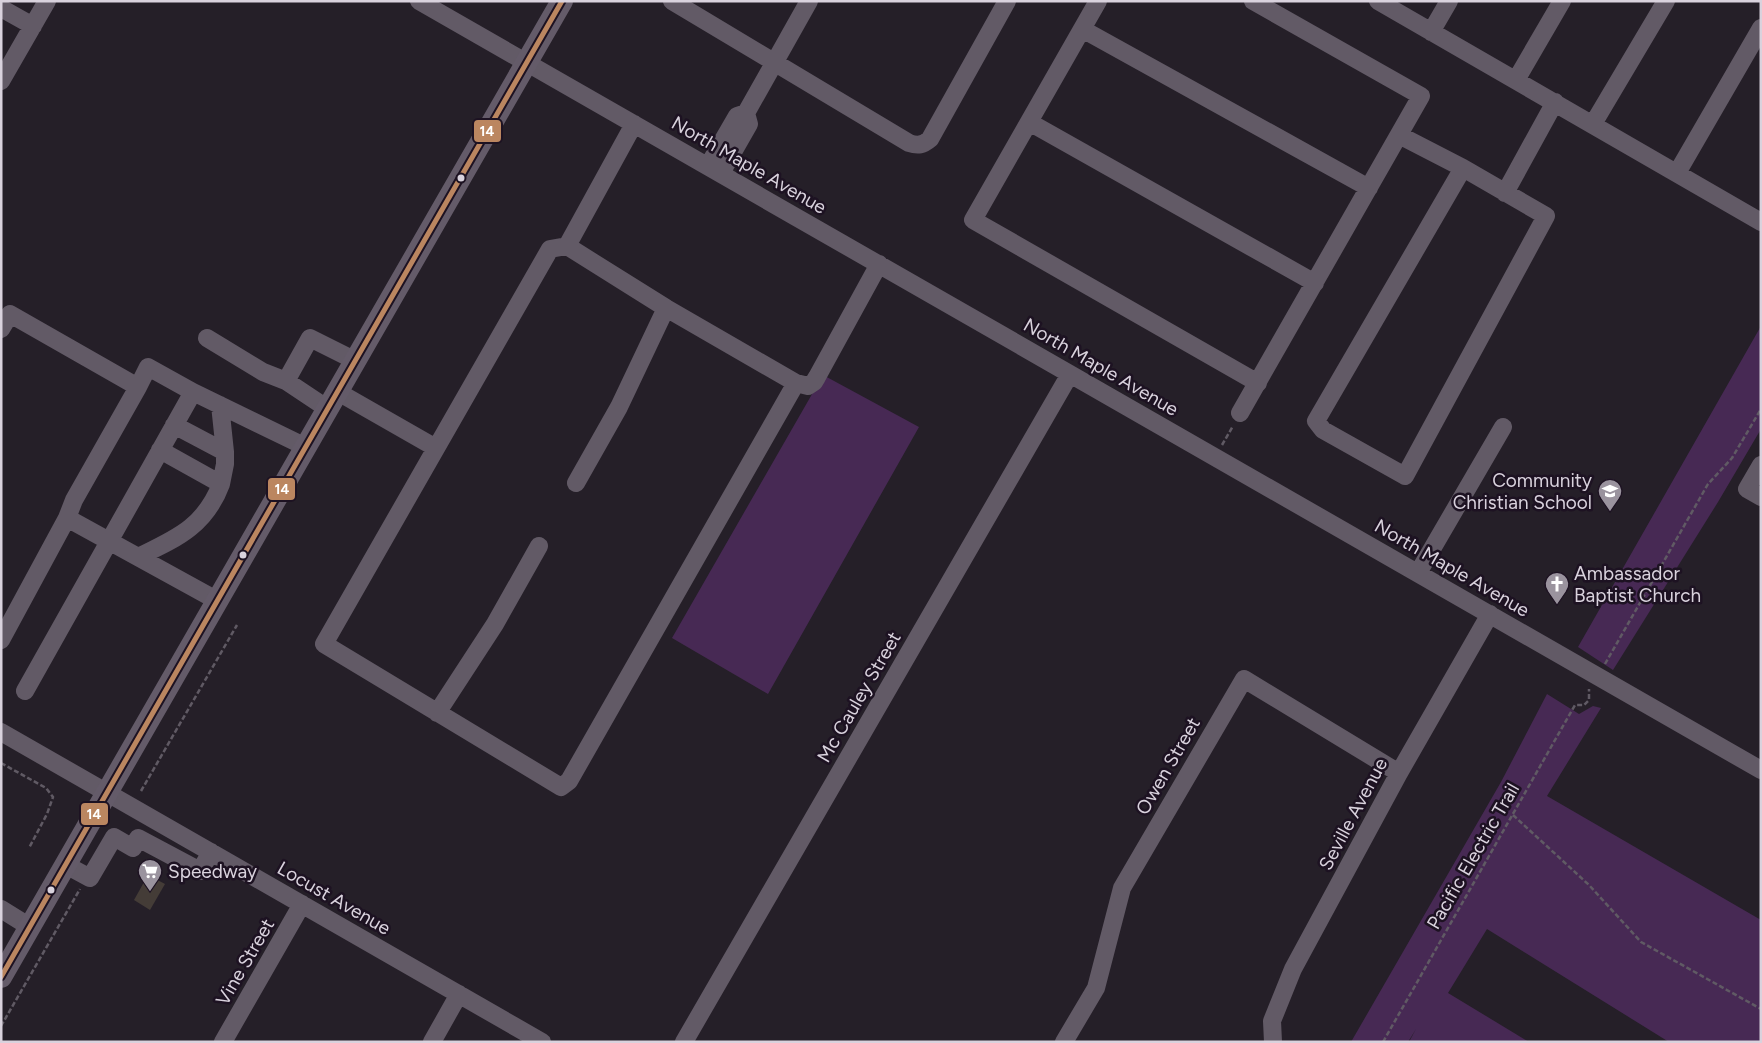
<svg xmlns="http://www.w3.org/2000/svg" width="1762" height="1043" font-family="Figtree,sans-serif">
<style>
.green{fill:#472954}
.building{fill:#443c37}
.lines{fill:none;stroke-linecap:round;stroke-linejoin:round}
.path{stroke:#605a64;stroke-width:2.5;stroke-dasharray:5 2.5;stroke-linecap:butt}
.minor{stroke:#625a66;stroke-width:18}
.major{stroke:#645b69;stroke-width:22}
.bus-1-casing{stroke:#1d1222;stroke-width:9}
.bus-1{stroke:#bb8660;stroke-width:5}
.bus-dot{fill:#d9d2dd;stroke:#1d1222;stroke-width:2}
.labels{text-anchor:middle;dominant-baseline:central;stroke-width:5;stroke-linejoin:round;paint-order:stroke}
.street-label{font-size:19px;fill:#d9d2dd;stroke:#1d1222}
.poi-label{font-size:19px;fill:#d9d2dd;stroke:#1d1222;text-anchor:start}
.line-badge{stroke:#1d1222;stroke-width:2}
.badge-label{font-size:14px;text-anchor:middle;font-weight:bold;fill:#fff}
</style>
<rect width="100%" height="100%" fill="#251f28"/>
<path class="green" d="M1761 326V429L1718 502 1613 670 1578 647Z
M823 375 919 427 768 694 672 638Z
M1547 694 1579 714 1593 706 1601 708 1547 796 1761 920V1042H1669L1487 929 1448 993 1529 1042H1409L1416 1029 1408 1042H1351L1501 782Z"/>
<path class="building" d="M148 875 165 884 150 910 134 900Z"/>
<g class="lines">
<path class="path" d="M1222 445 1233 426
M1605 664 1708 484 1732 458 1761 409
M1 763 46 788 53 797 47 814 29 848
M141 791 237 625
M1513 815 1589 885 1641 942 1761 1009
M1 1026 80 889
M1383 1042 1575 705H1584L1589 700V689"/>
<path class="minor" d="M419 1 1761 770
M672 1 909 143C918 146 923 145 930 139L1007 1
M1098 1 973 220 1258 383
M1378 1 1761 222
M1 8 33 26
M1082 29 1369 188
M1431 32 1449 1
M1516 80 1562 1
M1 81 47 1
M1029 122 1315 283
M634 124 567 246 550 249 324 644 561 787 569 781 796 383
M1593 124 1666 1
M1399 135 1463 168 1546 216 1405 476 1323 430 1316 421 1463 168
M708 166 737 116 746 113
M721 173 749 124 746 113 809 1
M1677 173 1761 28
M1505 193 1555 102
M567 246 666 308
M1 329 10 314 138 387 74 500 67 518
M207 338 263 372 286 381 328 409
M286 381 310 338 356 361
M138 387 148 367 193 392
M338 392 436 448
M1240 413 1421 96 1253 1
M174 425 225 452 220 405
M160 450 221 484 225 464V452
M1761 465 1747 489 1761 497
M576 483 619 407 666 308 796 383 808 386 814 382 817 377 879 264
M138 557C175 539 205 527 221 484
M1418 573 1503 427
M1 640 67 518 218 601
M25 691 193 392 306 447
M437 713 495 624 539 546
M1 732 542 1042
M66 865 90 878 114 837 133 848 138 838 200 871 211 852
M1 909 30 927
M223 1042 302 904
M432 1042 459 994
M684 1042 1070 374
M1064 1042 1096 988 1122 888 1244 679 1399 773
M1273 1042 1272 1021 1293 969 1399 773 1490 614"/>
<path class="major" d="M1 977 562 1"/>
<g class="bus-1-casing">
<path id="bus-1" d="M1 977 562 1"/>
</g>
<use href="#bus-1" class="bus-1"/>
</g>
<defs>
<g id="school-pin" transform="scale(1.25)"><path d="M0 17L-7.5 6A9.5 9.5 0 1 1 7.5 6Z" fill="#9a939e" stroke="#1d1222"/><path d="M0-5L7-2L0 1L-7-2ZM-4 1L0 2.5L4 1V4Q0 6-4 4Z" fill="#fff"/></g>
<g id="church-pin" transform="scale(1.25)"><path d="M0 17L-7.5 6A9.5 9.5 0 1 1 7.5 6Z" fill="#9a939e" stroke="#1d1222"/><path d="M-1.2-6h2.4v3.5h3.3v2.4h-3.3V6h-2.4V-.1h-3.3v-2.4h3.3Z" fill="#fff"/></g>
<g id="supermarket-pin" transform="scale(1.25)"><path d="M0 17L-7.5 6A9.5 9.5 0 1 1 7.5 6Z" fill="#9a939e" stroke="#1d1222"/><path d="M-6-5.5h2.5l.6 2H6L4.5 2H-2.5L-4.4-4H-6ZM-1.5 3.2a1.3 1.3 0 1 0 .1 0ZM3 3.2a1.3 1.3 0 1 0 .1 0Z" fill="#fff"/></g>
</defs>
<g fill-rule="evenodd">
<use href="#school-pin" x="1610" y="491"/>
<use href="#church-pin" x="1557" y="584"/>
<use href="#supermarket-pin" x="150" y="871"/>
</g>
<g class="bus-dot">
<circle cx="461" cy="178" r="4.5"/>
<circle cx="243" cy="555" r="4.5"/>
<circle cx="51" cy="890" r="4.5"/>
</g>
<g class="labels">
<g class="street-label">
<text transform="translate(749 165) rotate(30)">North Maple Avenue</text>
<text transform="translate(1101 367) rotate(30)">North Maple Avenue</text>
<text transform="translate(1452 568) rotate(30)">North Maple Avenue</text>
<text transform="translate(859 697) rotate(-60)">Mc Cauley Street</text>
<text transform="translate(1168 766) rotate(-60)">Owen Street</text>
<text transform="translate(1353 814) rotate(-62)">Seville Avenue</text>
<text transform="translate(1473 856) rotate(-60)">Pacific Electric Trail</text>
<text transform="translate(334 898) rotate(30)">Locust Avenue</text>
<text transform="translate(245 962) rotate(-60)">Vine Street</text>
</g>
<g class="poi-label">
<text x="1592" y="480" text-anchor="end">Community<tspan x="1592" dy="22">Christian School</tspan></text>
<text x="1574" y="573">Ambassador<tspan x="1574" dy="22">Baptist Church</tspan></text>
<text x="168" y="871">Speedway</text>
</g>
</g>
<g class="line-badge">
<rect x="473" y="119" width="29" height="24" rx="5" fill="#bb8660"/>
<rect x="267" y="477" width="29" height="24" rx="5" fill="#bb8660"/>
<rect x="80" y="802" width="29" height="24" rx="5" fill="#bb8660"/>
</g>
<g class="badge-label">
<text x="487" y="136">14</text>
<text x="282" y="494">14</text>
<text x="94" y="819">14</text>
</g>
<rect width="1762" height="1043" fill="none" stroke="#d9d2dd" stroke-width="5"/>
</svg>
